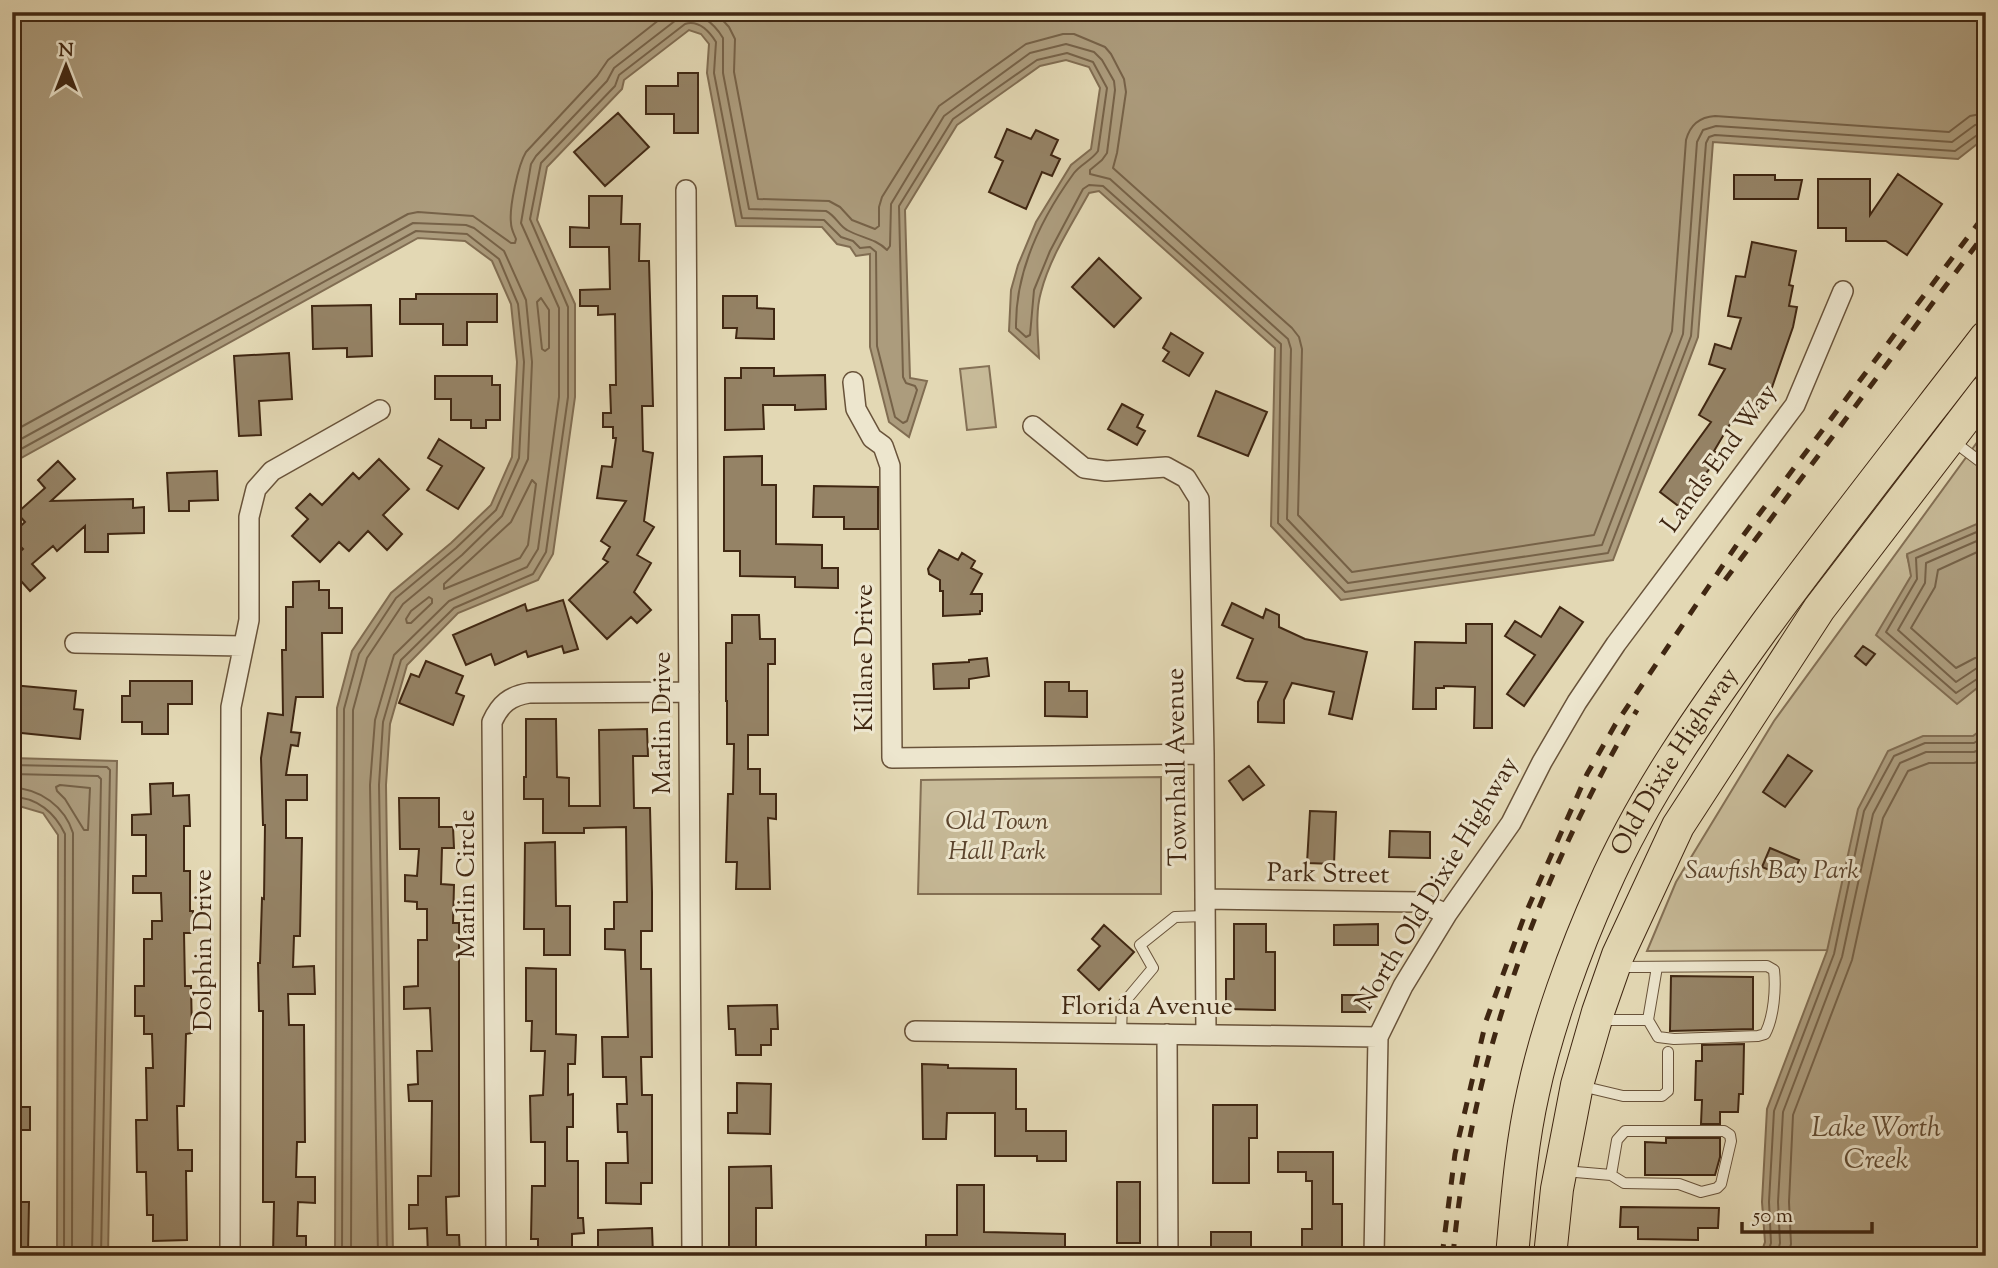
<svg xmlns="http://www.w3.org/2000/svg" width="1998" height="1268" font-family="'Sorts Mill Goudy',serif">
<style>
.green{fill:#c7ba98;stroke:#847055;stroke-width:2}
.water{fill:#ac9c7d;stroke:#816d52;stroke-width:2}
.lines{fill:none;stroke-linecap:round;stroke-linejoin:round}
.shore{stroke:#766248;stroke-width:2}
.building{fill:#958366;stroke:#402712;stroke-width:2}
.lane-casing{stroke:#69533a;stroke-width:12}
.street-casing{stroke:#69533a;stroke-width:22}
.primary-casing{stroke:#402712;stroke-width:34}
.lane{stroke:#ede6ce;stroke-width:10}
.street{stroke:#ede6ce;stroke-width:19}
.primary{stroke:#e3d8b4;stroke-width:32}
.rail{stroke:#402712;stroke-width:5;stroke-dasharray:12 12;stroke-linecap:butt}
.labels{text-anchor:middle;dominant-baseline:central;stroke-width:6;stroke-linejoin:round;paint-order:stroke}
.street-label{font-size:26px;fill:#402712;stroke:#ede6ce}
.park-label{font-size:26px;font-style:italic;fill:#5b442d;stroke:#ede6ce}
.water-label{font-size:28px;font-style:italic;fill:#604a32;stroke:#ede6ce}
</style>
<rect width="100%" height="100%" fill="#e3d8b4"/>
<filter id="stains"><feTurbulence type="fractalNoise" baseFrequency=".00286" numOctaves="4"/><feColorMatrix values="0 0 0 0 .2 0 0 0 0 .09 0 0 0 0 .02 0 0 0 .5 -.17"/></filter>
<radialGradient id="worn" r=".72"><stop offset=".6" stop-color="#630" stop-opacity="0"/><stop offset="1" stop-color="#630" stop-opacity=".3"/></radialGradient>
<path class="green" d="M989 366 996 427 967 430 960 369Z
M1986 430V522L1907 556 1913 577 1986 677V729L1835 950 1647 951 1676 882 1774 721Z
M1161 777V894H918L921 780Z"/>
<path class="water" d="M12 12H1986V137L1958 159 1713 142 1698 337 1613 560 1341 600 1271 526 1275 348 1099 191 1089 193C1072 224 1050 257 1041 292 1035 313 1038 336 1039 358L1009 331 1011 290 1018 265 1036 222 1071 165 1091 149 1100 88 1089 67 1066 60 1040 66 957 125 905 210 910 378 927 381 909 437 889 422 870 347V254L856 256 850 247 837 244 822 227 736 226 707 73 709 44 701 34 689 30 624 80 622 89 547 167 537 220 575 304V397L553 554 538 580 458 613 407 665 390 724 386 785 393 1256H335L337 708 352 651 391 593 451 543 491 505 512 457 517 362 511 304 492 261 465 241 418 238 12 463Z
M1986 520V681L1957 704 1876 635 1911 576 1907 554Z
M1986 726V1256H1760L1765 1242 1762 1202 1767 1109 1827 951 1858 809 1888 751 1923 736H1973Z
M12 758 117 761 108 1256H57L58 835 43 813 12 804Z"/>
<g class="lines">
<path class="shore" d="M715 12 729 27 735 39 734 72 758 199 829 201 840 207 852 220 875 229 879 226V207L882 197 939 106 1026 44 1063 34H1074L1105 47 1111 54 1124 79 1126 92 1117 153 1113 168 1292 328 1299 337 1302 349 1298 515 1352 572 1594 535 1672 331 1686 140C1690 125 1699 117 1715 116L1949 132 1970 116 1986 113
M541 298 549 310V348L545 351 542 349 537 302Z
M12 432 408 214 418 212 473 216 511 243H515L516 239C514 234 511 229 511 223 509 208 518 165 526 152L597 76 608 60 669 12
M12 444 413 223 466 225 474 228 504 251 526 300 532 362 528 459 502 516 462 555 403 604 367 658 353 710 351 1256
M12 454 416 231 467 234 499 259 518 304 524 362 519 458 496 510 456 548 396 598 359 654 344 709 342 1256
M532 480 536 484 528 545 520 558 444 589V584L511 522Z
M1986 528 1916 558 1917 579 1886 632 1956 693 1980 677 1986 676
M1986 537 1926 563 1925 583 1898 630 1956 682 1977 668 1986 667
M1986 548 1938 570 1935 587 1911 628 1956 668 1975 658 1986 656
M429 597 432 599V603L411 623H407L406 619 411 611Z
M12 765 107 767 110 770 101 1256
M12 774 98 776 101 779 92 1256
M60 785 90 788 88 830H84L65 799 57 791 56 787Z
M12 788C40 788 65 807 73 833L72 1256
M12 797C37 797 55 813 65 834L64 1256
M378 1256 370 785 375 720 394 655 449 601 527 567 538 549 559 397V308L521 223 531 164 536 156 607 81 614 68 680 17C698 9 714 23 723 38V73L749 209 826 211C836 216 839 226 847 230 861 238 875 238 887 250L890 246 891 204 944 116 1030 53 1066 44 1094 52 1102 60 1114 81 1115 90 1107 153 1102 160 1090 170V174L1110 179 1288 339 1291 349 1287 519 1348 583 1602 545 1683 334 1697 142 1703 130 1716 126 1952 142 1975 125 1986 123
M387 1256 379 785 383 722 401 660 454 608 533 574 546 552 568 397V307L530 219 541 163 615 86 619 75 685 24C698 20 709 31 716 42L714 73 742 218 824 220 841 237 853 241 860 248 870 247 876 252 877 346 895 417 903 423 907 421 917 390 915 386 906 383 903 377 899 206 953 119 1037 60 1067 53 1093 62 1107 88 1098 151C1092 160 1081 164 1074 173 1042 217 1015 272 1016 328L1026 337 1030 335 1034 290 1050 251 1083 189 1089 185 1103 186 1281 344 1278 523 1345 592 1608 553 1691 336 1706 143 1709 137 1715 135 1955 151 1980 133 1986 132
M1767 1256 1771 1243 1769 1202 1774 1111 1834 954 1864 811 1894 756 1925 743H1974L1986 735
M1777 1256 1780 1243 1778 1202 1783 1112 1842 957 1873 814 1900 763 1926 752H1974L1986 747
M1788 1256 1791 1244 1789 1202 1793 1115 1852 960 1883 818 1908 771 1929 763H1974L1986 759"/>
</g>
<path class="building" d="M678 73H698V133H674V114H646V86H678Z
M618 113 649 147 605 186 574 152Z
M1007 129 1031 139 1036 130 1058 140 1051 155 1060 159 1052 176 1042 172 1026 209 989 192 1003 161 995 157Z
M1898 174 1942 204 1907 255 1886 241H1846V228H1818V179H1870V215Z
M1734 175H1775V180H1802L1798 199H1734Z
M589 196H622L621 224H640L639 261H649L653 406H642L643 451 653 453 644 521 654 527 637 555 651 563 634 592 651 610 637 623 631 617 607 639 569 600 608 562 603 559 610 547 601 541 626 501 597 498 602 466 612 467 616 438H613V427H603V413H611L610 385H616L615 314 598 315V306H580V290L610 289 609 247H570V227L589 228Z
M1752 242 1796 251 1789 285 1793 286 1789 306 1797 307 1793 327 1770 393 1752 423 1736 414 1714 451 1720 454 1681 508 1660 492 1711 422 1699 415 1725 369 1709 364 1715 344 1731 349 1741 318 1728 316 1736 276 1745 277Z
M1099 258 1141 298 1114 327 1072 287Z
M416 294H497V322H467V345H443V324H400V299H416Z
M723 296H757V308L774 309V339L736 338 737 328H723Z
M371 305 372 356 347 357V348L313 349 312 306Z
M1171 333 1203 353 1189 376 1163 361 1169 352 1163 348Z
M289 353 292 399 259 401 261 435 239 436 234 356Z
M741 368H774V376L825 375 826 409 795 410V405H763L764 429 725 430V378H741Z
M435 376H492V385H500V420H486V428H471V420H451V399H435Z
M1216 391 1267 412 1248 456 1198 436Z
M1122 404 1143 415 1137 427 1145 431 1137 445 1108 429Z
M439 439 484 468 458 509 427 490 442 466 428 458Z
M762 456V485H776V544L822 545V568H838V588L795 587V577L740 576V551H724V457Z
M379 459 409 489 383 515 402 534 387 550 368 531 349 551 339 542 320 562 292 536 308 519 296 508 310 494 322 505 353 473 359 479Z
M58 461 75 479 51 501 133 499V508L144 507V533L108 534V552H85V526L57 551 53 546 32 564 45 578 30 591 12 571V559L23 549 12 538V534L25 522 17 513 45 488 38 480Z
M217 471 218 500 189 501V511H169L167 473Z
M814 486 878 487V529H844V517H813Z
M939 550 958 560 962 553 975 561 971 568 982 574 971 594H982V611H980V614L943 616V591H940V580L929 574 928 569Z
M319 581V590H329V608H342V633H322L323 697H296L291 732 300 733 298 746 291 745 286 775H307V800H286V838H302L300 936H294L293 967 314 966 315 994H288L289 1025H304L305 1142H297L296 1177H315V1203L298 1202 297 1236H306V1256H273L274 1202H263V1011H259L258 963H260L262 898 264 899 265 825H263L261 758 268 713 283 715 282 650H286V607H293V582Z
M563 600 578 649 564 653 562 646 528 657 526 651 495 665 491 654 466 665 453 635 525 604 527 611Z
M1232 603 1263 618 1266 609 1279 615V627L1305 639 1367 652 1352 719 1329 714 1334 692 1292 683 1284 700V723L1258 722V702L1267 682 1245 681 1237 678 1253 639 1222 625Z
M1560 607 1583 622 1524 706 1507 694 1535 655 1505 636 1515 621 1541 637Z
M732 615H759L760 639H775V664H768V735H748V769H760V794H776V819L768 818 770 889H736L737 862H726L728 794H733L734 744H727V701H726V643H732Z
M1466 624H1492V728H1474L1475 687 1444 686V688H1436V709H1413L1415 642 1466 643Z
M1863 646 1875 654 1866 665 1855 656Z
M987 658 989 676 969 679V688L934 689 933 664 969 662V660Z
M426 661 463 676 456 693 464 696 453 725 399 703 411 674 419 677Z
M130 681H192V704H168V734H142V722H122V696H130Z
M1045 682H1069V691H1087V717L1045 716Z
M12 685 76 691 74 709 83 710 80 739 12 732Z
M526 719H556L557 777 569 778V806H600L599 730 647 729 648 756H633L634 808H650L652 892V931H641V969H651L652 1057H641L642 1095H652V1183H641V1204L606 1203V1163H628L627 1132H618L617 1104H627L626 1077H603L602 1037H628L625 950 605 949V929H614V902H627L626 827 584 828V833H543V799H524V777H526Z
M1788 755 1812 771 1785 807 1763 792Z
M1249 766 1264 785 1243 800 1229 781Z
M173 783V796L189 795 190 826H184V871H190V911H193V933H184L185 986H191L192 1033 186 1034 184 1106H177L178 1150H192V1171H186L187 1240 153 1241V1215H147L146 1172H137L136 1120H147L146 1068H153L152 1034H144V1016H135V986H144V939H152V921H162L161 893H133V876H146V835H132V815L151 814 150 784Z
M399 798H439V827H453L454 848H442L441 884 454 885 453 923H459V1196L446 1197 447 1235H459L460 1256H428L427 1228 409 1229V1205H418V1176H431L432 1101H409L408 1085 418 1084 417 1051H432L430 1008 404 1009V987L418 986V940H427V909H417V902L405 901V875L417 876 419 849H400Z
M1310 811 1336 812 1334 864 1307 863Z
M1390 831 1430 832V858L1389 857Z
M555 842 556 906H570V955H544V929H524L525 843Z
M1770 848 1799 860 1791 879 1762 867Z
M1234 924H1266V952H1275V1010L1226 1009V979H1234Z
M1378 924V945H1334V925Z
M1104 925 1134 952 1099 990 1078 970 1100 946 1092 939Z
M526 968 556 969V1034L576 1035 575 1064H568V1095L573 1094V1127H567V1161H578V1218H583L584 1233 572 1234V1256H538V1239H531L532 1186H545V1142H531L530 1096 543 1095 545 1051H531L532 1021H526Z
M1671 976 1753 977V1029L1670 1031Z
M1342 995H1369V1012H1342Z
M777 1005 778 1029H771V1045H761V1055H736L735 1029H729L728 1006Z
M1744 1044 1743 1094H1739L1738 1112H1720V1124H1701L1702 1100H1695L1696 1061H1702V1045Z
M922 1064 948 1065V1068L1016 1069V1109H1026V1131H1066V1161H1037V1156H995V1113H947L946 1139H923Z
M737 1083 771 1084 770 1134 728 1133V1113H737Z
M1213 1105H1257V1138H1249V1183H1213Z
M12 1107H30V1130H12Z
M1666 1138H1720V1157L1715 1175H1645V1142L1666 1143Z
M1278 1152H1333V1204H1342V1256H1302V1229H1312V1181H1306V1172H1278Z
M771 1166 772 1208H756V1256H729V1167Z
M1117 1182H1140V1243H1117Z
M957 1185H984V1232L1065 1234V1256H926V1235H957Z
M12 1202H29L28 1253H12Z
M1621 1207 1719 1208 1718 1228H1698V1240L1638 1239V1227H1620Z
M652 1228 653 1256H607L606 1247H598V1230Z
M1211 1232H1251V1256H1211Z"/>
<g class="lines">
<g class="lane-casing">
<path id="lane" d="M1953 441 1986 466
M1619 967 1767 966 1774 970C1776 988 1774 1017 1765 1034L1758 1036 1674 1039 1658 1037 1648 1020 1657 967
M1599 1020H1648
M1121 1033 1122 1005 1153 968 1140 945 1175 917 1205 916
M1581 1086 1623 1096H1662L1668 1091V1052
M1564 1171 1611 1175 1624 1183 1679 1184 1701 1192 1717 1188 1721 1184 1731 1141 1730 1135 1724 1131H1625L1617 1140 1611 1175"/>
</g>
<g class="street-casing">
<path id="street" d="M686 190 692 1256
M853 382 856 409 872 438 883 446 890 466 892 758 1204 754
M1033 426 1084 468 1106 471 1166 467 1186 478 1199 499 1204 754 1206 1033
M75 643 243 646
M1205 899 1419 902 1447 914
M915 1031 1378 1037
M1167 1034 1168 1256
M230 1256 231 707 249 620V517L256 489 272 471 380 410
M496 1256 492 722C500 704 510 696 529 693L689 692
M1374 1256 1378 1037 1403 986 1447 914 1511 823 1542 762 1577 702 1616 644 1795 405 1843 291"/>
</g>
<g class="primary-casing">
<g id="primary">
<path id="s1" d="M1512 1256C1517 1202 1521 1146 1533 1093 1547 1027 1575 950 1603 888 1644 794 1704 710 1764 627 1836 529 1912 433 1986 337"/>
<path d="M1550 1256 1557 1189 1577 1085 1598 1012 1618 955 1678 826 1819 609 1986 391"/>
</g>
</g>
<use href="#lane" class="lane"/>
<use href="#street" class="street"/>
<use href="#primary" class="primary"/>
<path class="rail" d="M1725 580 1986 232
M1442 1256 1455 1154 1486 1021 1524 917 1587 774 1615 725 1742 537 1986 213
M1453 1256C1470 1062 1539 877 1637 710"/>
</g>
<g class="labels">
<g class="street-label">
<text transform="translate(1720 459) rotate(-54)">Lands End Way</text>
<text transform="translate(865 658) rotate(-90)">Killane Drive</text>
<text transform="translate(663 723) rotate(-90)">Marlin Drive</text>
<text stroke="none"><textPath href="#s1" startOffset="527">Old Dixie Highway</textPath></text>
<text transform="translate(1178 767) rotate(-91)">Townhall Avenue</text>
<text transform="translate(1328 875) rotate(1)">Park Street</text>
<text transform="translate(467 884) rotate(-90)">Marlin Circle</text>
<text transform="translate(1438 884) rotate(-59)">North Old Dixie Highway</text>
<text transform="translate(204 950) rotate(-90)">Dolphin Drive</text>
<text x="1147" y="1007">Florida Avenue</text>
</g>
<g class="park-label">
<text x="997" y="822">Old Town<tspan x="997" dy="30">Hall Park</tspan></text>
<text x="1772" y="871">Sawfish Bay Park</text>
</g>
<g class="water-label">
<text x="1876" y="1129">Lake Worth<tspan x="1876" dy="32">Creek</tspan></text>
</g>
</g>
<rect width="1998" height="1268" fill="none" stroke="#e3d8b4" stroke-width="42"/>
<rect x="14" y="14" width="1970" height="1240" fill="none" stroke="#402712" stroke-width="3.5"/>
<rect x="21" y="21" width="1956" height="1226" fill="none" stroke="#402712" stroke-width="2"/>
<g transform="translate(66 66)" stroke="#ede6ce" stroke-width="5" paint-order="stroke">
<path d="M0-5L12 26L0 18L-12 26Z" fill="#402712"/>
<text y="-10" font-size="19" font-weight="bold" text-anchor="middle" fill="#402712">N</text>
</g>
<path d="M1742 1222v10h130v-10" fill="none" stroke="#402712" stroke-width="3.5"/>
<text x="1753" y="1222" font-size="21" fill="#402712" stroke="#ede6ce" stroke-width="5" paint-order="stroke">50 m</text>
<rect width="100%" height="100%" filter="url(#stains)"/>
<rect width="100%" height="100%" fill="url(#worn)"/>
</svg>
